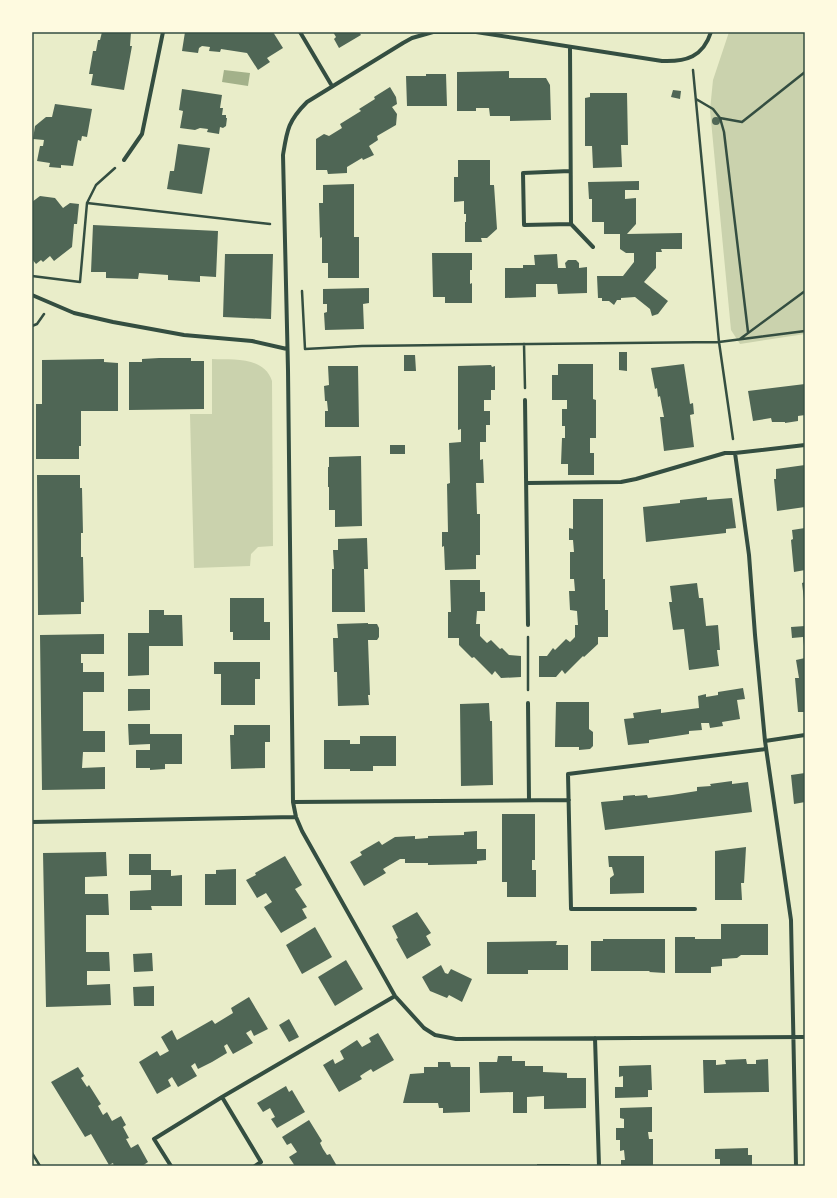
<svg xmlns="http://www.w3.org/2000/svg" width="837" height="1198" font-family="Helvetica,sans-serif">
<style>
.green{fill:#cad2ad}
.water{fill:#a3b18a}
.building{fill:#4f6655}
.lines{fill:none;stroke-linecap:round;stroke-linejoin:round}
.path{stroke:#344e41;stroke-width:2.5}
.minor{stroke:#344e41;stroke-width:4}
.neatline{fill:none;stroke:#344e41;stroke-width:1.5}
</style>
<rect width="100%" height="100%" fill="#e9edc9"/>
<path class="green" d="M729 32H805V334L740 344 731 330 710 110 713 80Z
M212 359C233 360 264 356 272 381L273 546 258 547 251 554 250 566 194 568 190 414H212Z"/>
<path class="water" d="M224 70 250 73 248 86 222 82Z"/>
<path class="building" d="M102 32H131L130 46H132L124 90 91 85 93 74H89L93 51H96L98 40H100Z
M185 32H273L283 48 267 58 270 62 258 70 247 53 221 49 220 52 209 51 210 47 202 46 199 48 198 53 182 51Z
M333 32H359L361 35 339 48 334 39 336 37Z
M509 71V78H546L550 85 551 120 510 121V116H490L489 108H476V111H457V72Z
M426 74H446L447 106H407L406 76H426Z
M390 87 396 97 397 104 392 107 397 114 396 125 377 136 378 140 369 146 374 155 363 160 362 158 347 167V173L328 174 327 170H316V139L324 134 329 136 342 128 340 124 361 111 359 109 375 99 374 97Z
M182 89 222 95 220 108H223L222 115H226V118H227L226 126 223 128 220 127 219 134 207 132 208 129 200 128 195 130 180 128 183 111 179 110Z
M673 90 681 91 680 99 671 97Z
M590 93H627L628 145H621L622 167 593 168 592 146H585V98L590 97Z
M55 104 92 109 87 137 82 136 81 141 78 140 73 166 61 165V168L49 167 50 163 37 161 40 146H43L44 140 33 139 35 126 46 117H52Z
M712 121a4 4 0 1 1 8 0a4 4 0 1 1-8 0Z
M178 144 210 148 202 194 167 189 170 171H174Z
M458 160H490V185H494L497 229 487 238H481L482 242H465V222H466V214H464V201L454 202V177H458Z
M639 181V190H625V199L636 198V224L627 234 682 233V249H661L662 252H656V268L644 282 668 301 658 314 652 316 650 309 635 297 621 298V300H617L614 305 609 301H602V298H598L597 276H623L634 262V253H626L620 249V234H604V222H592V199H589L588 182Z
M354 184V237H359V278H328V263H322V237L320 238 319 203H323V185Z
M40 196 55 198 63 208 70 203 79 204 77 224H74L72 247 54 261 50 256 43 262 41 260 36 264 32 259V202Z
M93 225 218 231 216 277 200 276V282L168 280V275L139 273 138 279 106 278V272H91Z
M432 253H472V270H470V284L472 283V303H445V297H433Z
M225 254H273L271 319 223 317Z
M557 254 558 268H566L565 263 568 260H576L579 263V268L587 267V293L558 294 557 284H536V297L505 298V268H523V265H535L534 255Z
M369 288V303L363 304 364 329 325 330 324 313 327 312V304H323V289Z
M619 352H627V371L619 370Z
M404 355H415L416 371H404Z
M159 358H191V361H204V409L129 410V362H142V359Z
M104 359V362L118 363V411H81V446H79V459H36V404H42V360Z
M558 364H593V399L596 400V438H590V453H594V475H568V464H561L562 438H565V426H562V409H567V400H552V375H558Z
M684 364 690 404 693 403 694 414 690 415 694 447 664 451 660 417H664L662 407 660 396 658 397 657 388 655 389 651 368Z
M491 365 492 367 495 366V390H491V400H484V411H490V425H486V442H480V460L483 459 484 483H476L477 514H480V555H476V569L445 570 444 546 442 547V532H448L447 484 450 483 449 443 461 442V429L458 430V366Z
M328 366H358L359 427H325V411H328L327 401H325L324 386 329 385Z
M805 384V415L798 416V421L785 423V422H772L771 418 753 421 748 391Z
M390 445H405V454H390Z
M361 456 362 526 335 527V510H329V487H328V467H329V457Z
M805 465V507L777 511 774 479H776V469Z
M37 475H80V488H82L83 533H81V557H83L84 602H81V614L38 615Z
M707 497V500L732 498 736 528 726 529V533L646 542 643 507 680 503V500Z
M573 499H603V579H605V610H608V637H598V644L584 657 583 656 565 674 562 670 556 677H539V656H547L553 648 555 650 566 639 570 642 575 637V625H578L577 611 570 610 569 591H575L574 579H570V552H574L573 540H569V528L573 529Z
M805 528V570L794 572 791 540 793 539 792 530Z
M367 538 368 569H364L365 612H332V569H334L333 550H338V539Z
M450 580H480V592H485V611H477L476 624H480V636L487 643 491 640 500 649 502 648 509 655 521 656V677L501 678 495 671 492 675 474 657 472 658 459 645V638H448V612H451Z
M805 582V599H804L802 583Z
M697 583 699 598H703L706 626 718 625 720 650H717L719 666 689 670 684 629 673 630 669 602H672L670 586Z
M230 598H264V622H270V640H233V632H230Z
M149 610H164V615H182L183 646H149V675L128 676V633H149Z
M368 623V624H377L379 628V637L377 640H368L370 695H368L369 705 338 706 337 672H334L333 638H338L337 624Z
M805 626V646H804L803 637 792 638 791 627Z
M104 634V654H81V663H83V672H104V692H83V731H105V752H83L82 768 105 767V789L42 790 40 635Z
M805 658V712H798L795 678H799L796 660Z
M214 662H260V679H255V705H221V674H214Z
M743 688 745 699 737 700 740 719 722 722 723 726 710 728 709 723H701L702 730 689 731V734L649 740V743L628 745 624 719 634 718 633 713 661 709V713L699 708 698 696 706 694V697L718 695V692Z
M128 689H150V710L128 711Z
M556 702H589V729L593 732V746L590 749 579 750V747H555Z
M489 703 490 721H492L493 785 461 786 460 704Z
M128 724H150V734H182V764H165V769L150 770V768H136V750H150V744L129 745Z
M234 725H270V742H265V768L231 769 230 735H234Z
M360 736H396V766H373V771H350V769H324V740H350V744H360Z
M805 773V802L794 804 791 775Z
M732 781V784L748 782 752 812 605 830 601 802 623 800V796L635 795V796L647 795 648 798 672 795 697 791V787L711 786 710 784Z
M502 814H535V860H532V870H536V897H507V882H502Z
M477 831V849H486V860L477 861V864L428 865V863H405V859H400L383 869 386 873 364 886 350 862 362 855 360 852 379 841 382 845 395 837 415 836V839L428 838V836L464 835V832Z
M746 847 744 883H741L742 900H715V851Z
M106 852 107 876 85 877V894H108L109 915H86V952H109L110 971H87V985L110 984 111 1005 46 1007 43 853Z
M129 854H151V870H171V876L182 875V906H151L152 910H130V891L151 890V875H129Z
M285 856 302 885 295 889 307 907 302 909 307 918 281 933 264 907 272 902 266 893 257 898 246 880 256 875 255 873Z
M608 856H644V893L610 894V878L614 875 612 867H609Z
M236 869V905H205V874H216V870Z
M417 912 431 933 426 936 431 945 407 959 396 939 398 938 392 926Z
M721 924H768V955H741L737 958 722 959V966L711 967V973H675V937H695V939H721Z
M315 927 332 957 302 974 286 945Z
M603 939H665V973L649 972 650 971H591V941H603Z
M557 941 556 945H568V970H528V974H487V942Z
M152 953 153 971 134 972 133 954Z
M346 960 363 989 335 1006 318 977Z
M441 965 445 973 448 974 451 969 472 979 462 1002 449 995 447 998 430 991 422 977Z
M154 986V1006H134L133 987Z
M249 997 268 1029 254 1036 251 1030 246 1033 253 1043 233 1054 227 1044 224 1046 227 1053 212 1062 198 1069 195 1063 191 1066 197 1076 178 1087 172 1077 168 1080 171 1086 157 1094 139 1062 157 1051 160 1056 169 1051 161 1037 172 1030 177 1040 212 1020 215 1024 233 1013 231 1008Z
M289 1019 299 1037 289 1042 279 1025Z
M378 1033 394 1060 373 1072 371 1069 366 1072 360 1076 362 1079 339 1092 323 1065 333 1059 335 1064 344 1059 340 1051 357 1040 362 1047 371 1042 369 1038Z
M498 1056H512V1061H525V1066H543V1072L567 1073V1078H586V1108L544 1109V1096L527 1097V1113H513V1092L480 1093 479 1062H497Z
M746 1059 747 1064H756V1060L768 1059 769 1092 704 1093 703 1060H716V1065L726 1064 725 1060Z
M438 1062H450L451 1067H470V1112L443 1113V1108H439L438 1103H403L410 1074 424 1073V1067H438Z
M651 1065 652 1090H648V1097L615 1098V1087H623V1076L619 1077V1066Z
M78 1067 84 1076 81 1078 87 1087 89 1085 101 1104 98 1106 103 1115 107 1112 112 1121 121 1116 126 1125 123 1127 129 1138 126 1139 131 1148 138 1144 148 1162 142 1166H114L113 1163 109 1165 91 1134 85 1137 51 1082Z
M286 1086 289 1092 292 1090 305 1112 277 1128 271 1119 275 1117 270 1108 263 1112 257 1103Z
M652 1107V1132H648L649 1139H653V1166H621V1160H625L624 1150 620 1151V1140H616V1128H624V1119L620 1118V1108Z
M309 1120 322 1141 320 1143 323 1149 327 1155 330 1154 337 1166H295L289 1157 297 1152 291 1143 287 1145 282 1137Z
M748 1148V1155H752V1166H720V1159H715V1149Z
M537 1164H570V1166H537Z"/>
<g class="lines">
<path class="path" d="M693 70 719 342 733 439
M696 99 713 109 720 118 742 122 805 72
M720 118 724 132 748 332
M87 203 270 224
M32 276 80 282 87 203 96 185 115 168
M302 291 305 349 362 346 719 342 805 331
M32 326 37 324 44 314
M740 339 805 291
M524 344 525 388
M528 637V690
M32 1153 40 1166"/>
<path class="minor" d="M300 32 332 86
M711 32C703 57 686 62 662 61L476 32H433L412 38 403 43 307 102C288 121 287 130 283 155L288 370 293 802 296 817 302 831 395 996 424 1028 435 1035 456 1039 805 1037
M570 47 571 224 593 247
M124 160 142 134 163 32
M570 171 523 173 524 225 571 224
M32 295 74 313 113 322 184 335 252 341 287 349
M525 400 528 625
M735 453 749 555 755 635 765 741 791 920 796 1166
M527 483 621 482 636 479 725 453H735L805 445
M528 703 529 800
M765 741 805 735
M293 802 569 800
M32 822 296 817
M695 909H571L568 774 766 749
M595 1038 599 1166
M222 1097 261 1162 255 1166
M171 1166 154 1139 222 1097 395 996"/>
</g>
<rect width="837" height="1198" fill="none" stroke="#fefae0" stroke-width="66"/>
<rect x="33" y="33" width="771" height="1132" class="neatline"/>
</svg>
